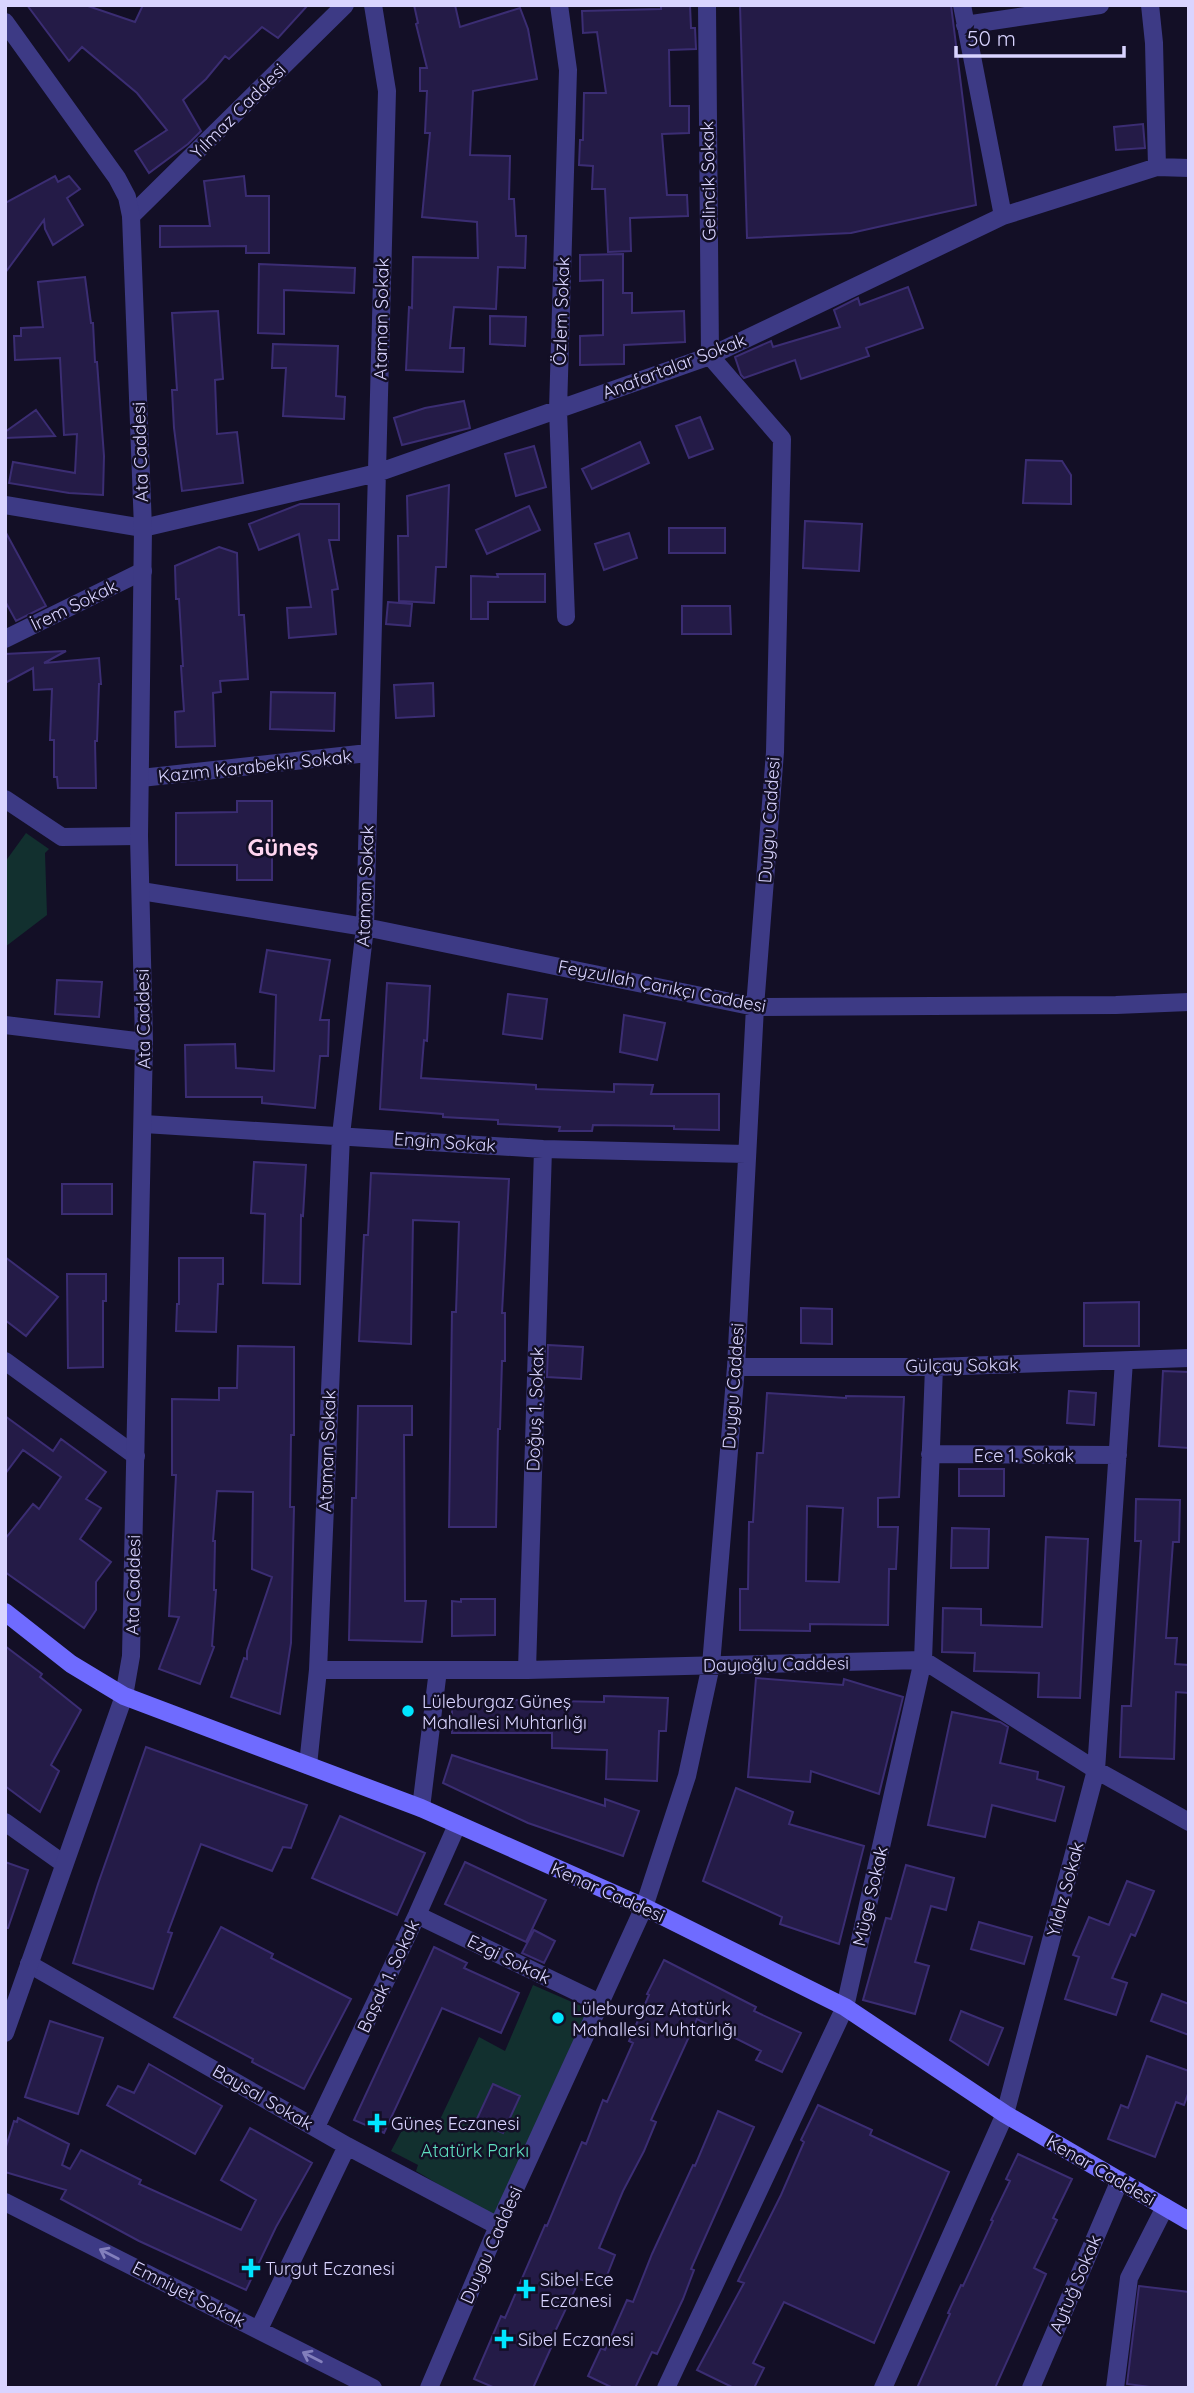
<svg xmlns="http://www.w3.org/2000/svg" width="1194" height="2393" font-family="Quicksand,sans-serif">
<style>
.green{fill:#12302f}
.building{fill:#241b47;stroke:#3b2d73;stroke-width:2;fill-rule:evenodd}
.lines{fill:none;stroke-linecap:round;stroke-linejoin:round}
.minor{stroke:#3d3a85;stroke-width:18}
.tertiary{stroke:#3d3a85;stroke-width:18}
.secondary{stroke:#6f6bff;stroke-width:18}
.oneway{stroke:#837fbc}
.poi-dot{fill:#00e5ff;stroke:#130f26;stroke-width:2.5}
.labels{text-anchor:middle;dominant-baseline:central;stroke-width:5;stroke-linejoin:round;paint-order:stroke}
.street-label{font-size:18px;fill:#d9d4ff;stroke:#130f26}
.poi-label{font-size:18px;fill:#d9d4ff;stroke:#130f26;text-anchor:start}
.park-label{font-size:18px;fill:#5fe0c0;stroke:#130f26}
.district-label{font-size:24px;font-weight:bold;fill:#ffd6f0;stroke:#130f26}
</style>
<rect width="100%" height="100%" fill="#130f26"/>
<path class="green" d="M26 833 49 849 45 853 47 915 5 947V862Z
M533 1985 588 2009 493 2217 416 2171 418 2165 391 2151 410 2115 436 2128 479 2037 505 2051Z"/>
<path class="building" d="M27 5H85L135 22 143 5H308L278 38 262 27 229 59 225 56 206 79 183 100 201 131 188 144 149 173 135 151 167 130 137 93 82 47 69 61Z
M414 5H455L460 27 520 8 528 29 537 79 473 91 470 155 510 156 509 199H514L516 236H526L525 268 498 267 496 309 454 307 450 348H464L463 372 406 370 409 307 412 308 413 257 478 258 477 222 422 217 430 133H425L427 91H420V68H427L416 24 418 23Z
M661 5H690L691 28H695L696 49 669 50 670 106H689V133L662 134 667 195H687L688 216 630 218 631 251 608 252 605 189H592L593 166 579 165 580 140H583L584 93H606L597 32 583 33 582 11 661 9Z
M740 5H951L976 205 851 233 747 238Z
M1143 124 1145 148 1116 150 1114 127Z
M55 176 58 182 69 176 80 189 67 198 83 225 53 245 45 229 44 220 5 273V203Z
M244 176 246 196H269V253H246V246L160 247V226H210L204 181Z
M623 254V293H632V313L684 311 685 342 624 345V364L580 365V336L603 335V280L580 281V255Z
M259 264 355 268 354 293 284 290V334L258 333Z
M85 277 91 323H93L95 362H97L104 456 103 495 69 493 9 483 13 462 75 473 77 434 64 435 60 358 15 360 14 336H21V328L43 327 38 282Z
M908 287 923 328 866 348 869 356 801 379 795 360 744 378 741 375 735 357 771 341 773 347 840 327 834 310 858 298 860 305Z
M218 311 223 379 215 380 217 434 237 432 243 483 182 491 174 428 172 390H177L172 313Z
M490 316 526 317 525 346 490 344Z
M273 344 338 346 336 396 345 397 344 419 283 416 286 368H272Z
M464 401 470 428 402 445 394 418 425 408Z
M36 410 55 436 5 438V432Z
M700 417 713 449 689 458 676 426Z
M640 442 649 463 592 489 582 469Z
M534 446 546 487 516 496 505 454Z
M1026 460 1062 461 1071 475V504L1023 503Z
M449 485 446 567H436L434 603 399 601 398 536H408L407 496Z
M300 504H339V540H329L338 589 332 590 336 634 289 638 287 608 311 607 299 534 259 550 249 524Z
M529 506 540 530 487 554 476 530Z
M805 521 862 524 859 571 803 568Z
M669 528H725V553H669Z
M5 531 46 606 16 621 5 601Z
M629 533 637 558 604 570 595 544Z
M219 547 237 553 239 615H244L248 679 220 681 221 692 213 693 215 746 176 747 175 712 184 711 181 666H183L179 599H176L175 566Z
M497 574H545V602H488V619H471V576L498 577Z
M388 602 412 604 410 626 386 624Z
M682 606H730L731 634H682Z
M66 651 44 663 99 658 101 684H99L97 741H95L96 788H58L57 777H54V740H50L52 689 34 690 33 668 5 683V654Z
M433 683 434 716 396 718 394 685Z
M271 692 335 693 334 731 270 729Z
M237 801H272V880H237V865H176V813L237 812Z
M267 950 330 960 320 1020H329L328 1056H320L315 1108 262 1103V1097H186L185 1045 235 1044 236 1068 274 1071 276 995 260 992Z
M57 980 102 982 99 1017 55 1014Z
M387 983 430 986 427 1041 424 1040 421 1078 536 1085V1089L614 1092V1084L653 1085 651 1094H719V1130L674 1129V1126L593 1125 592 1131H559L560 1127 498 1124V1120L443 1117V1114L380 1109Z
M508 994 547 999 542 1039 503 1034Z
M624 1015 665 1023 657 1060 620 1052Z
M254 1162 306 1165 303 1216 301 1215 300 1284 263 1283 265 1214 251 1213Z
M371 1173 509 1179 502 1313H505V1361H502L500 1429H498L496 1527H449L452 1312H456L459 1222 413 1220 411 1344 359 1341 364 1235H368Z
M62 1184H112V1214H62Z
M5 1257 58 1297 26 1336 5 1320Z
M179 1258H223V1284H218L216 1332 176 1331 177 1304H179Z
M67 1274H106V1301H103V1367L68 1368Z
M1139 1302V1346H1084V1303Z
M801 1308 832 1309V1344L801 1343Z
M548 1345 583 1347 581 1379 547 1377Z
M238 1346 294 1347V1435H291L290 1507H294L291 1643 280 1714 231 1697 244 1658 247 1659V1651L272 1577 252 1569 253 1492 217 1491 213 1541H215L214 1590H216L212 1646 214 1647 200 1684 159 1669 179 1617 169 1616 176 1475H172V1399L219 1400V1388H237Z
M1163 1371 1189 1372V1448L1159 1446Z
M1069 1391 1096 1393 1094 1425 1067 1423Z
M767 1393 846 1398V1396L904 1397 899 1497 878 1498V1527H898L896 1569H889L888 1625 810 1624V1631L740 1630V1589H748L749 1522H753L757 1453H763ZM807 1506 843 1508 839 1582 806 1581Z
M358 1406H412V1435H404L405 1601H426L422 1642 349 1640 352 1498H356Z
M5 1416 53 1451 61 1439 106 1472 86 1499 101 1508 80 1539 111 1562 96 1582V1610L84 1628 5 1572V1539L33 1504 39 1509 61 1477 23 1450 5 1474Z
M959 1469H1004V1496H959Z
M1136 1499 1180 1500 1179 1542H1173L1166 1638H1177L1175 1664 1189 1665V1693L1176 1692 1174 1759 1120 1757 1122 1706H1131L1141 1541H1135Z
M952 1528 989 1529 988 1568H951Z
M1046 1537 1088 1539 1080 1698 1038 1697 1039 1673 974 1671 975 1653 942 1652 943 1608 981 1609V1625L1042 1627Z
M461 1599H495V1635L452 1636V1601L461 1602Z
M5 1646 42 1674 40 1677 81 1710 51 1765 59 1771 40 1812 5 1786Z
M756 1678 843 1685 844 1679 903 1697 879 1794 811 1771 810 1782 748 1777Z
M604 1696 668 1698 666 1731H659L657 1781 606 1779 607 1750 552 1748V1733H452V1699L604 1702Z
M952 1712 1000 1722 1008 1727 1000 1763 1038 1772 1037 1779 1064 1787 1055 1821 992 1805 985 1837 928 1825Z
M146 1747 307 1805 291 1848 283 1847 272 1871 201 1844 168 1932 172 1933 153 1989 73 1963 98 1884Z
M452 1755 605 1806V1799L639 1811 623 1856 528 1823 443 1783Z
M736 1788 793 1812 789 1824 864 1846 839 1944 780 1924 782 1917 703 1881Z
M340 1816 425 1853 397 1915 312 1878Z
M5 1862 28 1870 8 1928H5Z
M465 1862 546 1900 526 1942 445 1904Z
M906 1865 954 1878 946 1910 931 1906 915 1962 929 1966 915 2014 863 2000 886 1918 891 1919Z
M1127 1881 1154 1891 1135 1936 1131 1934 1112 1978 1127 1983 1116 2015 1065 1999 1079 1957 1073 1955 1089 1917 1109 1925Z
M979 1922 1032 1937 1024 1964 971 1949Z
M221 1927 273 1954 271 1958 351 1999 304 2089 252 2062 253 2059 174 2017Z
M534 1930 555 1941 544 1963 522 1953Z
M434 1947 467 1963 464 1968 519 1993 501 2033 442 2008 384 2133 354 2120Z
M664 1960 756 2007 754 2011 801 2033 782 2072 756 2060 761 2051 697 2019 651 2120 656 2122 644 2151 623 2191 599 2248 615 2255 602 2288 580 2279 552 2338 555 2339 533 2388H495L474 2379 501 2316 505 2318 545 2225 547 2226 582 2142 586 2144 603 2100 607 2102 633 2043 629 2041 649 1995 647 1994Z
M1162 1994 1189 2004V2035L1151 2021Z
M961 2011 1003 2028 988 2065 950 2040Z
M50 2021 103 2038 78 2114 25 2097Z
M1147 2056 1189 2071V2091L1184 2105 1176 2102 1155 2157 1108 2139 1121 2105 1128 2108Z
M149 2064 222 2106 195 2154 107 2105 118 2086 134 2093Z
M493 2084 520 2096 503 2133 476 2121Z
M818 2105 872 2130 870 2135 949 2172 874 2343 784 2302 753 2363 764 2368 754 2388H734L697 2370 744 2283 738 2281 781 2195 804 2142 801 2140Z
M718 2111 754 2127 691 2269 694 2270 683 2299 657 2354 652 2352 635 2388H613L588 2376 601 2348 605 2350 627 2300 633 2302 652 2254 693 2165 695 2166Z
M18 2118 69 2144 62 2165 70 2169 81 2150 141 2180 139 2184 241 2230 256 2200 221 2180 250 2128 312 2163 276 2227 246 2290 139 2241 61 2199 66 2190 5 2172V2150L14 2121 17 2122Z
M1018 2154 1072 2179 1053 2218 1057 2220 1034 2268 1046 2274 995 2388H917L950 2314 948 2313 961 2285 963 2286 993 2221 991 2220 1010 2181 1006 2179Z
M1139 2286 1189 2292V2388H1158L1127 2384Z"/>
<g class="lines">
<path class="minor" d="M559 5 568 70 558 410 566 617
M962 5 1003 216
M1150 5 1154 43 1157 167
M965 25 1100 5
M131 216 345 5
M5 505 143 528 377 473 710 356 1003 216 1157 167 1189 168
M5 639 143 571
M141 778 368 753
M5 799 62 837 139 836
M141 891 365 927 755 1007 1116 1005 1189 1002
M5 1025 144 1042
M144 1124 543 1149 746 1154
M5 1361 136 1456
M736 1367H934L1189 1358
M930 1454 1118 1455
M318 1670H527L923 1660 1096 1770 1189 1822
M527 1670 543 1149
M308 1765 318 1670 341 1135 365 927 387 91 373 5
M421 1808 438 1670
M5 1822 64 1864
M417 1915 600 2003
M29 1964 347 2146 498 2226
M316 2127 417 1915 457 1825
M5 2202 373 2388
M259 2329 347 2146
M429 2388 498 2226 644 1907 687 1776 711 1665 736 1367 755 1007 775 752 782 439 710 356 707 5
M666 2388 845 2007 923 1660 934 1367
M883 2388 1005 2114 1096 1770 1124 1361
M1031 2388 1120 2180
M1115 2388 1129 2278 1165 2207"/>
<path class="tertiary" d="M5 22 117 178 127 197 131 216 143 528 139 836 144 1042 131 1656 124 1696 5 2033"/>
<path class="secondary" d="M5 1612 71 1664 124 1696 421 1808 644 1907 845 2007 1005 2114 1189 2221"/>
</g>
<defs><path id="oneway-shaft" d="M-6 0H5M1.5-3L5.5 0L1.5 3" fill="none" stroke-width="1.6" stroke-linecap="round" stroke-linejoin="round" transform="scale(1.75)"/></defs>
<g class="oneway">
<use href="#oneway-shaft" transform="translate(109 2254) rotate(-153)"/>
<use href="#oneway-shaft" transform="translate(312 2357) rotate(-153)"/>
</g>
<g class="poi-dot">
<circle cx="408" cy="1711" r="7"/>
<circle cx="558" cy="2018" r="7"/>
<path d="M373.5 2112.5h7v7h7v7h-7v7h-7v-7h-7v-7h7z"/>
<path d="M247.5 2257.5h7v7h7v7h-7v7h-7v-7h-7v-7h7z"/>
<path d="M522.5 2278.5h7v7h7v7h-7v7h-7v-7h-7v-7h7z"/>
<path d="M500.5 2328.5h7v7h7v7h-7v7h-7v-7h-7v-7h7z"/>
</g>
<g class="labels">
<g class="street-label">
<text transform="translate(238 111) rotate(-45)">Yılmaz Caddesi</text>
<text transform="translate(708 181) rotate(-91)">Gelincik Sokak</text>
<text transform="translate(561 311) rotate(-88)">Özlem Sokak</text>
<text transform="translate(381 319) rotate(-89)">Ataman Sokak</text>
<text transform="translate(674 366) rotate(-21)">Anafartalar Sokak</text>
<text transform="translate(140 452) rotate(-92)">Ata Caddesi</text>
<text transform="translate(74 605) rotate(-26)">İrem Sokak</text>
<text transform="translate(255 766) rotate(-6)">Kazım Karabekir Sokak</text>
<text transform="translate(769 820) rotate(-86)">Duygu Caddesi</text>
<text transform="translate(365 886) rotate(-88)">Ataman Sokak</text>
<text transform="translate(662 986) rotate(11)">Feyzullah Çarıkçı Caddesi</text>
<text transform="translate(143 1019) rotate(-91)">Ata Caddesi</text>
<text transform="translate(445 1142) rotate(4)">Engin Sokak</text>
<text transform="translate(962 1365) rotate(-1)">Gülçay Sokak</text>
<text transform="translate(733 1386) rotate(-86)">Duygu Caddesi</text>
<text transform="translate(535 1409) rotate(-88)">Doğuş 1. Sokak</text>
<text transform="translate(327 1451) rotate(-88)">Ataman Sokak</text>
<text x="1024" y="1455">Ece 1. Sokak</text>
<text transform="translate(133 1585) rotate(-89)">Ata Caddesi</text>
<text transform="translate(776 1664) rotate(-1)">Dayıoğlu Caddesi</text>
<text transform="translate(1065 1889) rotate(-75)">Yıldız Sokak</text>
<text transform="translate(608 1892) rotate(24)">Kenar Caddesi</text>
<text transform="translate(870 1896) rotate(-77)">Müge Sokak</text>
<text transform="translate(509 1959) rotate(26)">Ezgi Sokak</text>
<text transform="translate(388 1976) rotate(-65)">Başak 1. Sokak</text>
<text transform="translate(263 2097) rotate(30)">Baysal Sokak</text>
<text transform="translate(1101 2170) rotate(30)">Kenar Caddesi</text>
<text transform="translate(491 2245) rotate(-66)">Duygu Caddesi</text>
<text transform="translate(1075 2284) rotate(-67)">Aytuğ Sokak</text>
<text transform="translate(189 2294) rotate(27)">Emniyet Sokak</text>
</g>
<g class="poi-label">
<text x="422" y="1701">Lüleburgaz Güneş<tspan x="422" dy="21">Mahallesi Muhtarlığı</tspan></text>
<text x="572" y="2008">Lüleburgaz Atatürk<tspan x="572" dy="21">Mahallesi Muhtarlığı</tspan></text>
<text x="391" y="2123">Güneş Eczanesi</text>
<text x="265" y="2268">Turgut Eczanesi</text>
<text x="540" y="2279">Sibel Ece<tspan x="540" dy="21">Eczanesi</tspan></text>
<text x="518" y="2339">Sibel Eczanesi</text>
</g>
<g class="park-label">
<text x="475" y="2150">Atatürk Parkı</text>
</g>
<g class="district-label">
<text x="283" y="847">Güneş</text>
</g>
</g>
<rect width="1194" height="2393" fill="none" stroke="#d9d4ff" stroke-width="14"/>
<path d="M956 46v10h168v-10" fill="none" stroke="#d9d4ff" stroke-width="3.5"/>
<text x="967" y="46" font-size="21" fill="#d9d4ff" stroke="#130f26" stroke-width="5" paint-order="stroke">50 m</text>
</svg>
